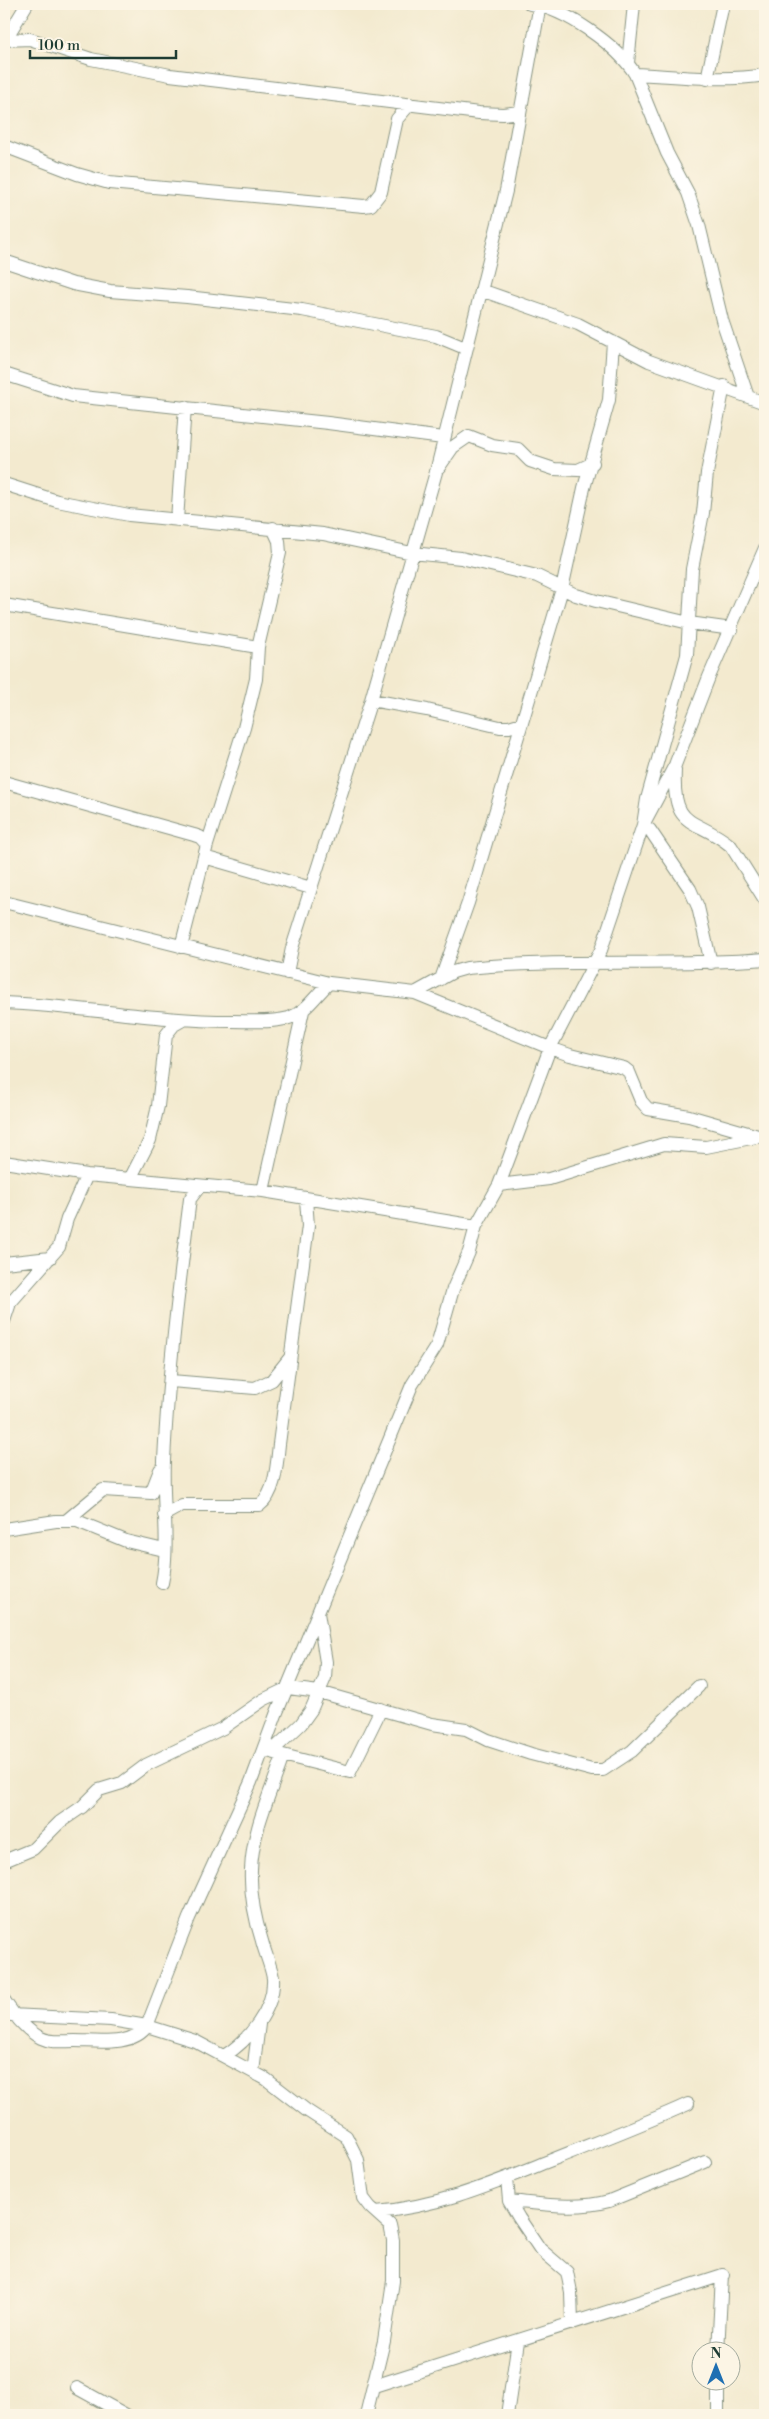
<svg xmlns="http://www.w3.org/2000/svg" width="769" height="2419" font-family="'Libre Bodoni',serif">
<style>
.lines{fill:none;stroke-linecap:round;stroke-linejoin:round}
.minor-casing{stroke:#899482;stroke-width:14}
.minor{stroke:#fff;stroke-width:12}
</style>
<rect width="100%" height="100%" fill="#fcf5e5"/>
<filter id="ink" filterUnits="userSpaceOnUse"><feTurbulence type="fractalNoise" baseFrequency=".02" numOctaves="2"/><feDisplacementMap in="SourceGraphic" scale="10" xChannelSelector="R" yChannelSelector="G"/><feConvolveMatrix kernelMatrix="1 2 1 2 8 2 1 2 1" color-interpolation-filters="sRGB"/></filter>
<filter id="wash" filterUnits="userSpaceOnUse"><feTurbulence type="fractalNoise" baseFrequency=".0096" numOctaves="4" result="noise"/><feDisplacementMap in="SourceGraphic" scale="20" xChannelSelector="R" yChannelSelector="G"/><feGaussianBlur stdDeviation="1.12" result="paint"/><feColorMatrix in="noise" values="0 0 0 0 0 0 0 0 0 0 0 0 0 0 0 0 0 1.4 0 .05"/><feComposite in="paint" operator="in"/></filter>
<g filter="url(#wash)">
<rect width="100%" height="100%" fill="#f3eacf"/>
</g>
<g filter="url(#ink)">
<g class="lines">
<g class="minor-casing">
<path id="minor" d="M530 4C564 8 617 45 635 74L667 153 688 193 699 225 722 320 747 394
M5 40 30 39 91 59 170 75 479 113 503 114 520 112
M4 42 27 4
M628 63 634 4
M635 74C679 76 722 82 765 75
M707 79 723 4
M4 146 77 174 109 183 364 206 371 205 381 192 397 119 410 104
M4 261 73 284 110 291 187 297 302 310 436 336 465 348
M481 290 578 324 649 361 765 403
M4 374 73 396 328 423 443 438
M439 467 453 447 469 436 492 445 518 449 530 461 554 469 578 470 593 463
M4 484 57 501 129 515 323 534 412 553 461 558 537 576 576 595 596 601 689 623 732 629
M177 520 185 407
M4 605 258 647
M371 700 427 710 500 727H509L522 723
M675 770C672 832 695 816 731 846L765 900
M4 782 194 835 200 837 207 845
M204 857 311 888
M4 902 329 983 415 993 453 972 467 968C566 958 666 967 765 959
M181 947 207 845 244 728 256 679 258 647 280 553 279 541 273 528
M711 963 698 907 690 889 650 830 643 825 647 799 687 655 692 569 703 513 707 473 724 386
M287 973 292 948 371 700 436 472 506 191 540 4
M441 979 468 903 562 589 584 488 609 400 613 342
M415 993 550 1048 570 1055 624 1068 629 1072 641 1101 648 1109 689 1116 765 1138
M4 1003C80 1006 156 1021 232 1021 250 1021 271 1023 289 1018 306 1012 316 995 329 983
M4 1162 87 1175 263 1191 476 1226
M130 1179 150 1140 158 1106 166 1035 174 1025 183 1020
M499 1185 549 1179 664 1144 706 1147 756 1137
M263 1191 303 1011
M4 1263 50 1258
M4 1321 10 1303 59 1247 67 1219 87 1175
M171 1381 255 1388 272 1380 289 1359
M164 1515 182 1505H260C276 1493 277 1462 279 1444L308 1226 306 1199
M67 1520 103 1490 151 1493 160 1470
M4 1529 56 1521H77L126 1541 164 1550
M162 1583C170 1544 162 1502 164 1461 168 1374 179 1286 190 1199L200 1186
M263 1750 350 1772 381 1709
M271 1752 301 1724 311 1710 325 1678 326 1662 318 1613
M4 1861 33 1849 60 1822 82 1807 99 1790 122 1783 146 1765 223 1728 263 1700 288 1688 319 1692 432 1724 466 1729 488 1740 531 1754 592 1770H603L632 1751 699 1686
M4 2000C13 2014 25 2030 41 2038 51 2043 63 2041 75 2041 96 2041 133 2047 147 2026L189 1918 251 1782 277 1712 412 1385 437 1345 453 1289 469 1252 476 1226 499 1185 550 1048 601 950 643 825 675 765 709 677 765 548
M11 2015 111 2020 147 2026 195 2041 266 2079 306 2110 346 2136 358 2160 363 2198 370 2207 390 2225 393 2240V2281L384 2341 366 2415
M224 2056C248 2041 275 2009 273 1978 271 1966 265 1953 262 1941 255 1919 250 1894 251 1870 252 1831 271 1792 283 1756
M253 2072 259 2024
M507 2178 509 2201 519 2218 540 2249 567 2272 571 2292 572 2324
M509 2201C542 2204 576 2210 609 2201L705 2162
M376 2212C439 2207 496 2182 554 2159 599 2141 644 2124 688 2104
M718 2352 722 2275
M718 2382V2415
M374 2386 723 2275
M77 2388 126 2415
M507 2415 518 2341"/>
</g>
<use href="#minor" class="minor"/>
</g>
</g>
<rect width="769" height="2419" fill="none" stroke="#fcf5e5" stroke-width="20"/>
<g transform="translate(716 2366)"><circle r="24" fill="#fcf5e5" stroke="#a4ab9e"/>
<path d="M0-4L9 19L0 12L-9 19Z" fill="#1f6fb2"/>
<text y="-8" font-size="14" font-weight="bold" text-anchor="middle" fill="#1f3d34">N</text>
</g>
<path d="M30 50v8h146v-8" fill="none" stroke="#1f3d34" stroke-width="2.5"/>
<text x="38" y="50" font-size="15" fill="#1f3d34" stroke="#fcf5e5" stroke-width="4" paint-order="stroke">100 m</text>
</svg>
